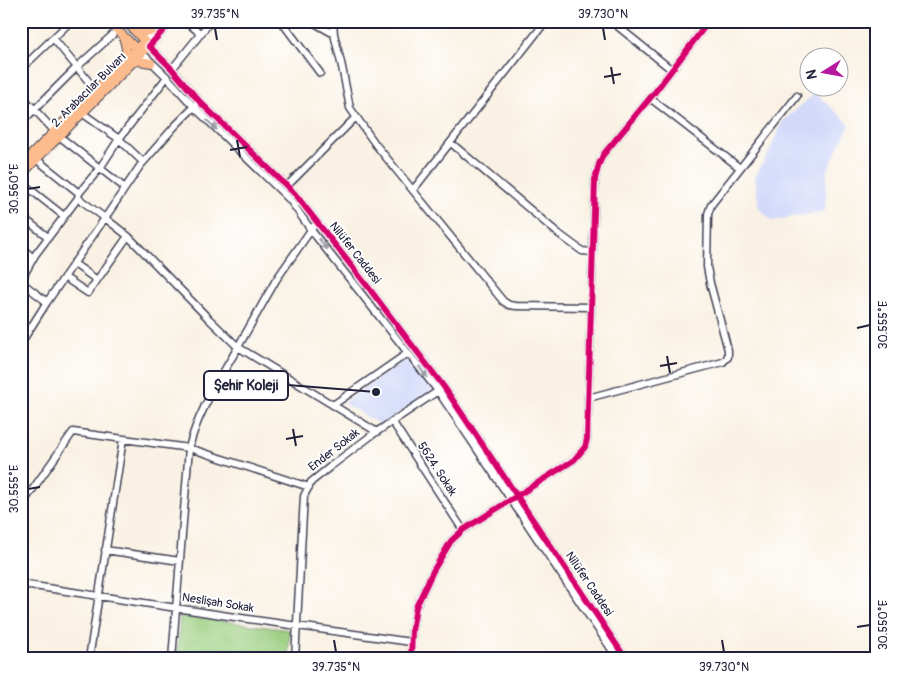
<svg xmlns="http://www.w3.org/2000/svg" width="897" height="680" font-family="Pangolin,sans-serif">
<style>
.built{fill:#d2d9f9}
.green{fill:#98cc7d;stroke:#5d775c}
.lines{fill:none;stroke-linecap:round;stroke-linejoin:round}
.minor-casing{stroke:#424154;stroke-width:9}
.major-casing{stroke:#424154;stroke-width:10}
.minor{stroke:#fff;stroke-width:6}
.major{stroke:#fbbb8d;stroke-width:8}
.cycleway-casing{stroke:#fff;stroke-width:9}
.cycleway{stroke:#d6006c;stroke-width:6}
.oneway{fill:#9c9ca7}
.ticks{fill:none;stroke:#22223b;stroke-width:2}
.labels{text-anchor:middle;dominant-baseline:central;stroke-width:4;stroke-linejoin:round;paint-order:stroke}
.street-label{font-size:12px;fill:#22223b;stroke:#fff}
.leader{fill:none;stroke:#22223b;stroke-width:2}
.callout-dot{fill:#22223b;stroke:#fff;stroke-width:2}
.callout{fill:#fff;stroke:#22223b;stroke-width:2}
.callout-label{font-size:14px;text-anchor:middle;font-weight:bold;fill:#22223b}
.neatline{fill:none;stroke:#22223b;stroke-width:2}
.ticks-label{font-size:12px;text-anchor:middle;fill:#22223b}
</style>
<rect width="100%" height="100%" fill="#fff"/>
<filter id="ink" filterUnits="userSpaceOnUse"><feTurbulence type="fractalNoise" baseFrequency=".02" numOctaves="2"/><feDisplacementMap in="SourceGraphic" scale="10" xChannelSelector="R" yChannelSelector="G"/><feConvolveMatrix kernelMatrix="1 2 1 2 8 2 1 2 1" color-interpolation-filters="sRGB"/></filter>
<filter id="wash" filterUnits="userSpaceOnUse"><feTurbulence type="fractalNoise" baseFrequency=".0096" numOctaves="4" result="noise"/><feDisplacementMap in="SourceGraphic" scale="20" xChannelSelector="R" yChannelSelector="G"/><feGaussianBlur stdDeviation="1.12" result="paint"/><feColorMatrix in="noise" values="0 0 0 0 0 0 0 0 0 0 0 0 0 0 0 0 0 1.4 0 .05"/><feComposite in="paint" operator="in"/></filter>
<g filter="url(#wash)">
<rect width="100%" height="100%" fill="#f9f1e3"/>
<path class="built" d="M815 93 850 124 827 171 825 211 772 221 759 208 755 177 771 148 782 122Z
M403 361H411L433 390 381 425 343 403Z"/>
<path class="green" d="M180 615 290 630 288 659H177Z"/>
</g>
<g filter="url(#ink)">
<g class="lines">
<g class="minor-casing">
<path id="minor" d="M172 21 149 46 172 69 200 102 295 194 368 287 444 387 626 659
M186 21 201 34
M281 21 320 73
M311 21 334 34
M333 21 334 34 342 67 350 108 376 145 503 301 509 305 516 306 591 307
M611 21 672 70
M53 38 94 88
M144 41 163 21
M142 53 167 77 194 107 290 200 311 230 438 391 618 659
M21 69 71 21
M172 69 211 21
M21 95 59 136 125 188
M650 98 740 168
M196 105 175 126 140 166 105 218 128 236 209 319 238 347 276 280 313 227
M82 113 119 139 143 162
M21 123 77 67 118 30
M451 143 559 234 582 251 592 252
M21 182 64 216
M287 186 356 117
M413 190 546 21
M79 193 100 168 119 139 167 77
M21 216 48 237
M21 247 33 258
M73 263 97 280
M64 277 88 293 128 236
M21 280 35 255 78 198
M21 282 47 302
M21 343 47 302 105 218 78 198 79 193 36 159
M588 398 723 362 728 357V350L710 283 707 267 708 214 711 205 797 96
M333 405 408 353
M392 421 463 530
M21 506 73 432 189 448 309 487
M105 550 180 561
M21 584 241 618 411 642
M89 659 123 439
M172 659 189 448C198 411 220 379 238 347L377 432
M295 659 304 496 311 482 331 466 372 435 441 389
M411 659 412 631 416 607 433 571 451 541 463 530 574 460 585 447 587 439 595 179 599 164 603 155 655 92 709 21"/>
</g>
<g class="major-casing">
<path id="major" d="M108 21 139 51
M135 31 142 32 153 31
M123 36 126 48 125 60
M131 63 139 61 151 63
M21 165 144 41
M21 175 149 46 125 21"/>
</g>
<use href="#minor" class="minor"/>
<use href="#major" class="major"/>
<g class="cycleway-casing">
<path id="cycleway" d="M172 21 149 46 172 69 200 102 295 194 368 287 444 387 626 659
M411 659 412 631 416 607 433 571 451 541 463 530 574 460 585 447 587 439 595 179 599 164 603 155 655 92 709 21"/>
</g>
<use href="#cycleway" class="cycleway"/>
</g>
<defs><path id="oneway-solid" d="M-6-.8H1V-3.2L6.5 0L1 3.2V.8H-6Z" transform="scale(1.25)"/></defs>
<g class="oneway">
<use href="#oneway-solid" transform="translate(212 125) rotate(44)"/>
<use href="#oneway-solid" transform="translate(323 244) rotate(52)"/>
<use href="#oneway-solid" transform="translate(423 372) rotate(52)"/>
</g>
</g>
<path class="ticks" d="M215 28 217 40M603 28 605 40M611 67 614 84M604 77 621 74M237 140 240 157M230 150 247 147M28 189 40 187M857 328 870 325M667 356 670 373M660 366 677 363M293 429 296 446M286 439 303 436M28 489 40 487M857 627 870 625M334 640 336 652M722 640 724 652"/>
<g class="labels">
<g class="street-label">
<text transform="translate(89 90) rotate(-45)">2. Arabacılar Bulvarı</text>
<text transform="translate(355 253) rotate(52)">Nilüfer Caddesi</text>
<text transform="translate(334 450) rotate(-38)">Ender Sokak</text>
<text transform="translate(437 469) rotate(57)">5624. Sokak</text>
<text transform="translate(589 584) rotate(56)">Nilüfer Caddesi</text>
<text transform="translate(218 603) rotate(9)">Neslişah Sokak</text>
</g>
</g>
<path class="leader" d="M376 392L288 385"/>
<circle class="callout-dot" cx="376" cy="392" r="5"/>
<rect class="callout" x="204" y="371" width="84" height="29" rx="5"/>
<g class="callout-label">
<text x="246" y="390">Şehir Koleji</text>
</g>
<rect width="897" height="680" fill="none" stroke="#fff" stroke-width="55"/>
<g transform="translate(824 72) rotate(259)"><circle r="24" fill="#ffffff" stroke="#a7a7b1"/>
<path d="M0-4L9 19L0 12L-9 19Z" fill="#b5179e"/>
<text y="-8" font-size="14" font-weight="bold" text-anchor="middle" fill="#22223b">N</text>
</g>
<rect x="28" y="28" width="842" height="624" class="neatline"/>
<g class="ticks-label">
<text x="215" y="18">39.735°N</text>
<text x="603" y="18">39.730°N</text>
<text transform="translate(14 189) rotate(-90)" y="4">30.560°E</text>
<text transform="translate(883 325) rotate(-90)" y="4">30.555°E</text>
<text transform="translate(14 489) rotate(-90)" y="4">30.555°E</text>
<text transform="translate(883 625) rotate(-90)" y="4">30.550°E</text>
<text x="336" y="671">39.735°N</text>
<text x="724" y="671">39.730°N</text>
</g>
</svg>
